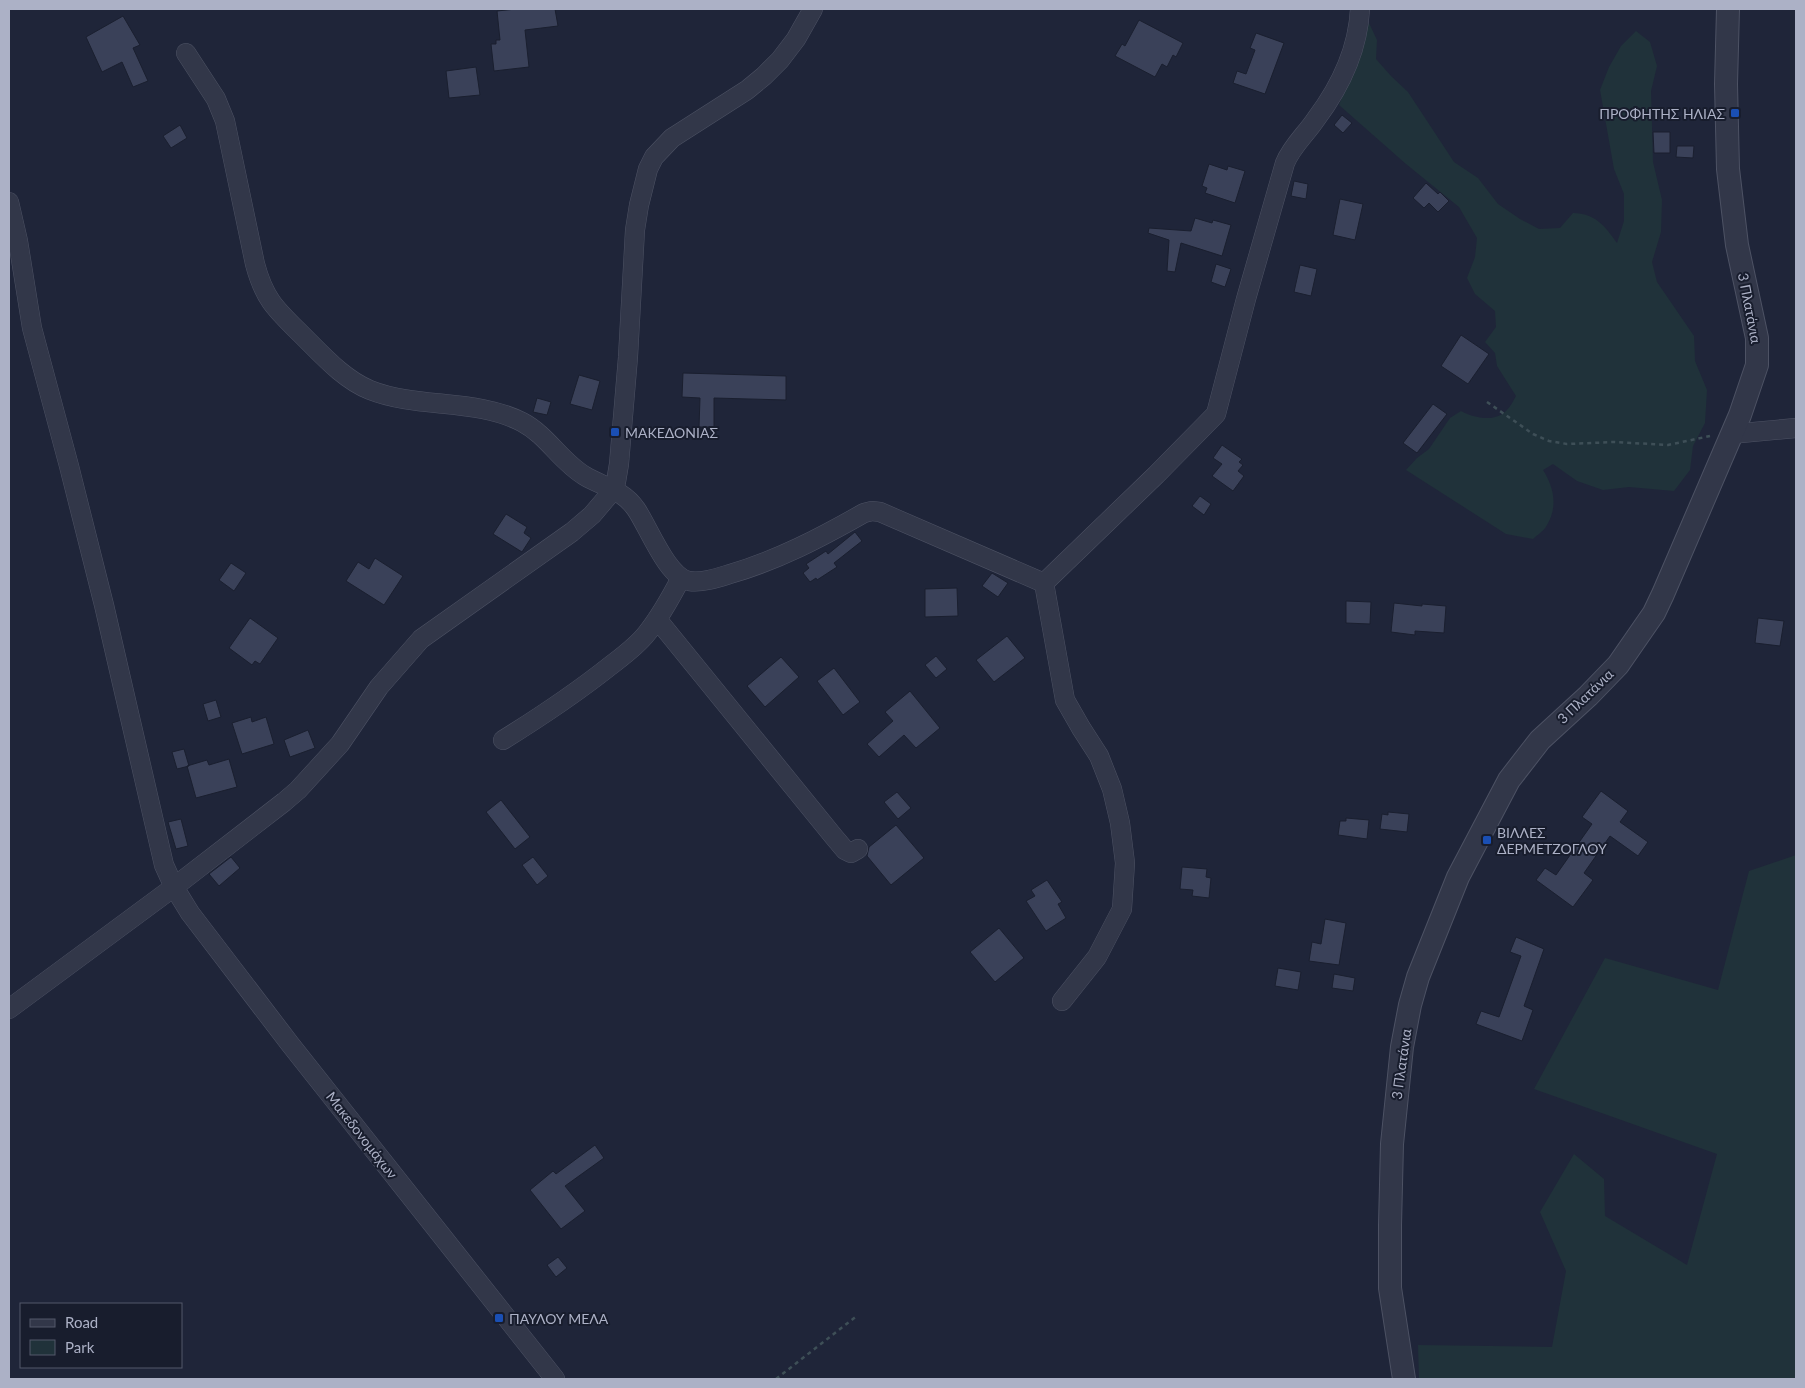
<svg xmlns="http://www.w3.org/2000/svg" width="1805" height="1388" font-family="Lato,sans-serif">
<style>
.green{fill:#20323a}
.building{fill:#3a4159;stroke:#1a1f2f}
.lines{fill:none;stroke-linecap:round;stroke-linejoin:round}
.minor-casing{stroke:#4d5264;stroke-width:20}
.tertiary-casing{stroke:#4d5264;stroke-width:24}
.path{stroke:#3e4f57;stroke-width:2.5;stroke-dasharray:4 4;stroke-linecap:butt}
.minor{stroke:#323749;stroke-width:19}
.tertiary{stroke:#323749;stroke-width:22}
.transit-dot{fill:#1a4fb4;stroke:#181d2d;stroke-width:2}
.labels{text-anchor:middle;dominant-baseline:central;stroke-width:4;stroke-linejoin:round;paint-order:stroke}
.poi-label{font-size:14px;fill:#acb1c6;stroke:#181d2d;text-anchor:start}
.street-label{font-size:14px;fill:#acb1c6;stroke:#181d2d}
</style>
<rect width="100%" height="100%" fill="#1f2539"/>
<path class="green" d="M1369 23 1377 40 1376 59 1391 76 1408 92 1454 162 1478 178 1498 204 1520 219 1539 229 1560 228 1573 213C1596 214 1604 225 1617 243L1624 221V194L1614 169 1600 90 1609 67 1621 46 1636 31 1650 42 1657 66 1651 91 1653 162 1662 200 1661 232 1652 262 1657 282 1694 336 1695 361 1707 390 1705 423 1693 446 1690 470 1674 491 1629 487 1603 490 1577 481 1553 464 1543 470C1554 487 1558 507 1547 525 1544 531 1537 535 1533 539L1506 534 1406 470 1417 458 1429 449 1450 418 1461 411C1474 418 1495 423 1507 410 1511 406 1513 401 1516 396L1497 366 1495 353 1485 342 1496 327 1495 311 1475 294 1467 278 1475 257 1477 238 1459 207 1406 164 1339 105Z
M1796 855V1379H1419L1418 1345 1552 1347 1566 1271 1540 1212 1574 1154 1604 1179 1605 1216 1687 1265 1717 1154 1534 1089 1605 958 1718 990 1749 871Z"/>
<path class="building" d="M516 9H555L558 26 525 30 529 67 494 71 491 44H496V40H500L497 11Z
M123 16 140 45 133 48 148 81 133 87 122 62 102 72 86 37Z
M1139 20 1183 43 1176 57 1173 55 1167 67 1162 64 1155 77 1115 56 1122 44 1125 46Z
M1256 33 1284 43 1265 94 1233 83 1237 71 1246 74 1255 50 1250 48Z
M476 67 480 95 449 98 446 71Z
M1342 115 1352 123 1343 133 1334 125Z
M180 125 187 138 171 148 163 136Z
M1653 132H1670V153H1654Z
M1677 146H1694L1693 158 1676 157Z
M1209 164 1227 170 1228 166 1245 171 1235 203 1205 193 1207 188 1202 186Z
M1294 181 1308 184 1306 199 1291 196Z
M1426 183 1438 194 1440 192 1449 201 1438 212 1429 203 1424 208 1413 198Z
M1340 199 1363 204 1355 240 1333 235Z
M1195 218 1212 223 1213 220 1231 225 1222 256 1181 243 1175 272 1167 271 1169 240 1148 233 1149 228 1191 231Z
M1216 264 1231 269 1225 287 1211 282Z
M1300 265 1317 269 1311 296 1294 292Z
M1461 335 1489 354 1468 384 1441 366Z
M683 373 786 376V400L714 398V427H699L700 398 682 397Z
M579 375 600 381 592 410 570 404Z
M537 398 551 402 547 415 533 412Z
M1433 404 1447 414 1417 453 1403 443Z
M1222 445 1242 459 1239 462 1243 465 1238 471 1244 476 1233 491 1212 476 1222 464 1213 458Z
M1200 496 1211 504 1204 515 1192 506Z
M506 514 527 527 524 533 531 538 522 552 493 534Z
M855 532 862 541 834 563 837 567 817 580 816 578 810 582 803 573 809 568 806 564 826 551 828 554Z
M375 558 403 576 384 605 346 581 358 562 369 569Z
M231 563 246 573 234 591 219 580Z
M992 573 1008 583 998 597 982 586Z
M957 588 958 616 925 617V589Z
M1346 601 1371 602 1370 624 1346 623Z
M1394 603 1422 606V604L1446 606 1444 633 1415 631V635L1391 632Z
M250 618 278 638 260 664 255 661 252 665 229 648Z
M1758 618 1784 621 1780 646 1755 643Z
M1007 636 1025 658 994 682 976 660Z
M936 656 947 669 936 678 925 665Z
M781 657 799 677 765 707 747 686Z
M834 668 860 702 843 715 817 681Z
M910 691 940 728 916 748 904 735 879 757 867 744 893 721 885 712Z
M216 700 221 717 208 721 203 704Z
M251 717 252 722 266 717 274 744 242 754 232 723Z
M308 730 315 748 290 757 284 740Z
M184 749 189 766 177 769 172 752Z
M229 759 237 787 196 798 187 766 207 760 209 765Z
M1601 791 1628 811 1620 822 1648 842 1638 856 1610 836 1584 873 1593 880 1573 907 1536 880 1545 868 1556 875 1592 824 1582 817Z
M897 792 911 808 898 819 884 802Z
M501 800 530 837 515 849 486 812Z
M1388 812 1409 814 1407 832 1380 829 1382 814 1388 815Z
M1346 818 1369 820 1367 839 1338 835 1340 821H1346Z
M181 819 188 846 176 849 168 822Z
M896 825 924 858 891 885 867 856 869 847Z
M231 857 240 868 219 886 209 874Z
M533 857 548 876 537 885 522 865Z
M1182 867 1207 869 1206 877 1211 878 1209 898 1192 896 1193 890 1180 889Z
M1047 880 1062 902 1058 904 1066 918 1046 931 1026 901 1035 896 1031 890Z
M1325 919 1346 923 1339 965 1309 961 1312 942 1321 944Z
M999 928 1024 958 995 982 970 952Z
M1516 937 1544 949 1524 1006 1533 1010 1522 1041 1476 1024 1481 1011 1499 1017 1521 956 1510 952Z
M1278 968 1301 972 1298 990 1275 986Z
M1334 974 1355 978 1353 991 1332 988Z
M595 1145 604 1158 565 1186 585 1211 561 1229 530 1190 553 1171 556 1174Z
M558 1257 567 1268 556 1277 547 1265Z"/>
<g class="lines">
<g class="minor-casing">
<path id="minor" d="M186 53 216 99 225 121 255 264C265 302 278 311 305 338 324 357 345 380 370 390 418 409 475 398 522 422 547 435 561 462 585 476 604 487 623 490 636 509 648 526 667 577 689 581 702 583 717 578 730 574 778 560 820 538 864 513L872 511 880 512 1044 583 1065 700 1081 728 1099 756 1112 789 1120 823 1125 863 1122 909 1097 957 1062 1001
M9 202 18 241 32 328 69 466 104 605 164 865 174 887 190 913 290 1044 555 1379
M1731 434 1796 428
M1044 583 1156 475 1216 414 1246 299 1285 163C1292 146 1306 134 1316 119 1340 87 1358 49 1360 9
M657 619 834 837 845 850 851 853 858 849
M503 740C540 717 576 693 610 666 623 656 637 646 647 633 660 617 671 597 681 578
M9 1009 174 887 284 802 298 790 340 744 379 687 421 639 572 532 592 515 609 495 616 482 619 464 628 357 635 230 639 205 648 169 654 157 672 138 747 90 764 76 780 60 796 39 813 9"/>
</g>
<g class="tertiary-casing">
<path id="tertiary" d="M1404 1379 1390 1288V1225L1392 1144 1402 1047 1410 1005 1418 977 1458 877 1509 780 1540 740 1588 696 1618 665 1654 613 1663 594 1740 415 1757 365V338L1737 245 1728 169 1726 84 1728 9"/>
</g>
<path class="path" d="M1487 402 1533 434 1549 441 1567 444 1614 442 1668 445 1710 436
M776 1379 858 1315"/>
<use href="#minor" class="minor"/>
<use href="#tertiary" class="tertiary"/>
</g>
<g class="transit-dot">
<rect x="1730" y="108" width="10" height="10" rx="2.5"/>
<rect x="610" y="427" width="10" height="10" rx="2.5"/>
<rect x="1482" y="835" width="10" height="10" rx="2.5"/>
<rect x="494" y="1313" width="10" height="10" rx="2.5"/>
</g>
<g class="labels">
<g class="poi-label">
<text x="1725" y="113" text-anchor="end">ΠΡΟΦΗΤΗΣ ΗΛΙΑΣ</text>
<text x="625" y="432">ΜΑΚΕΔΟΝΙΑΣ</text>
<text x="1497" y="832">ΒΙΛΛΕΣ<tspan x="1497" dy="16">ΔΕΡΜΕΤΖΟΓΛΟΥ</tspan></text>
<text x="509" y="1318">ΠΑΥΛΟΥ ΜΕΛΑ</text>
</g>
<g class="street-label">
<text transform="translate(1750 308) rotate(79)">3 Πλατάνια</text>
<text transform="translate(1585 696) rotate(-44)">3 Πλατάνια</text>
<text transform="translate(1401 1064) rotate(-82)">3 Πλατάνια</text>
<text transform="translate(362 1135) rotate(52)">Μακεδονομάχων</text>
</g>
</g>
<rect width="1805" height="1388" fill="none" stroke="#acb1c6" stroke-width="20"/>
<rect x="20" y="1303" width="162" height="65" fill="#181d2d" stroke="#53586a"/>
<rect x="30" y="1319" width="25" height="8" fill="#323749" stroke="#53586a"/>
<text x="65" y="1328" font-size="15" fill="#acb1c6">Road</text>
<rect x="30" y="1340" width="25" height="15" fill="#20323a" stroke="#53586a"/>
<text x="65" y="1353" font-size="15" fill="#acb1c6">Park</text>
</svg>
